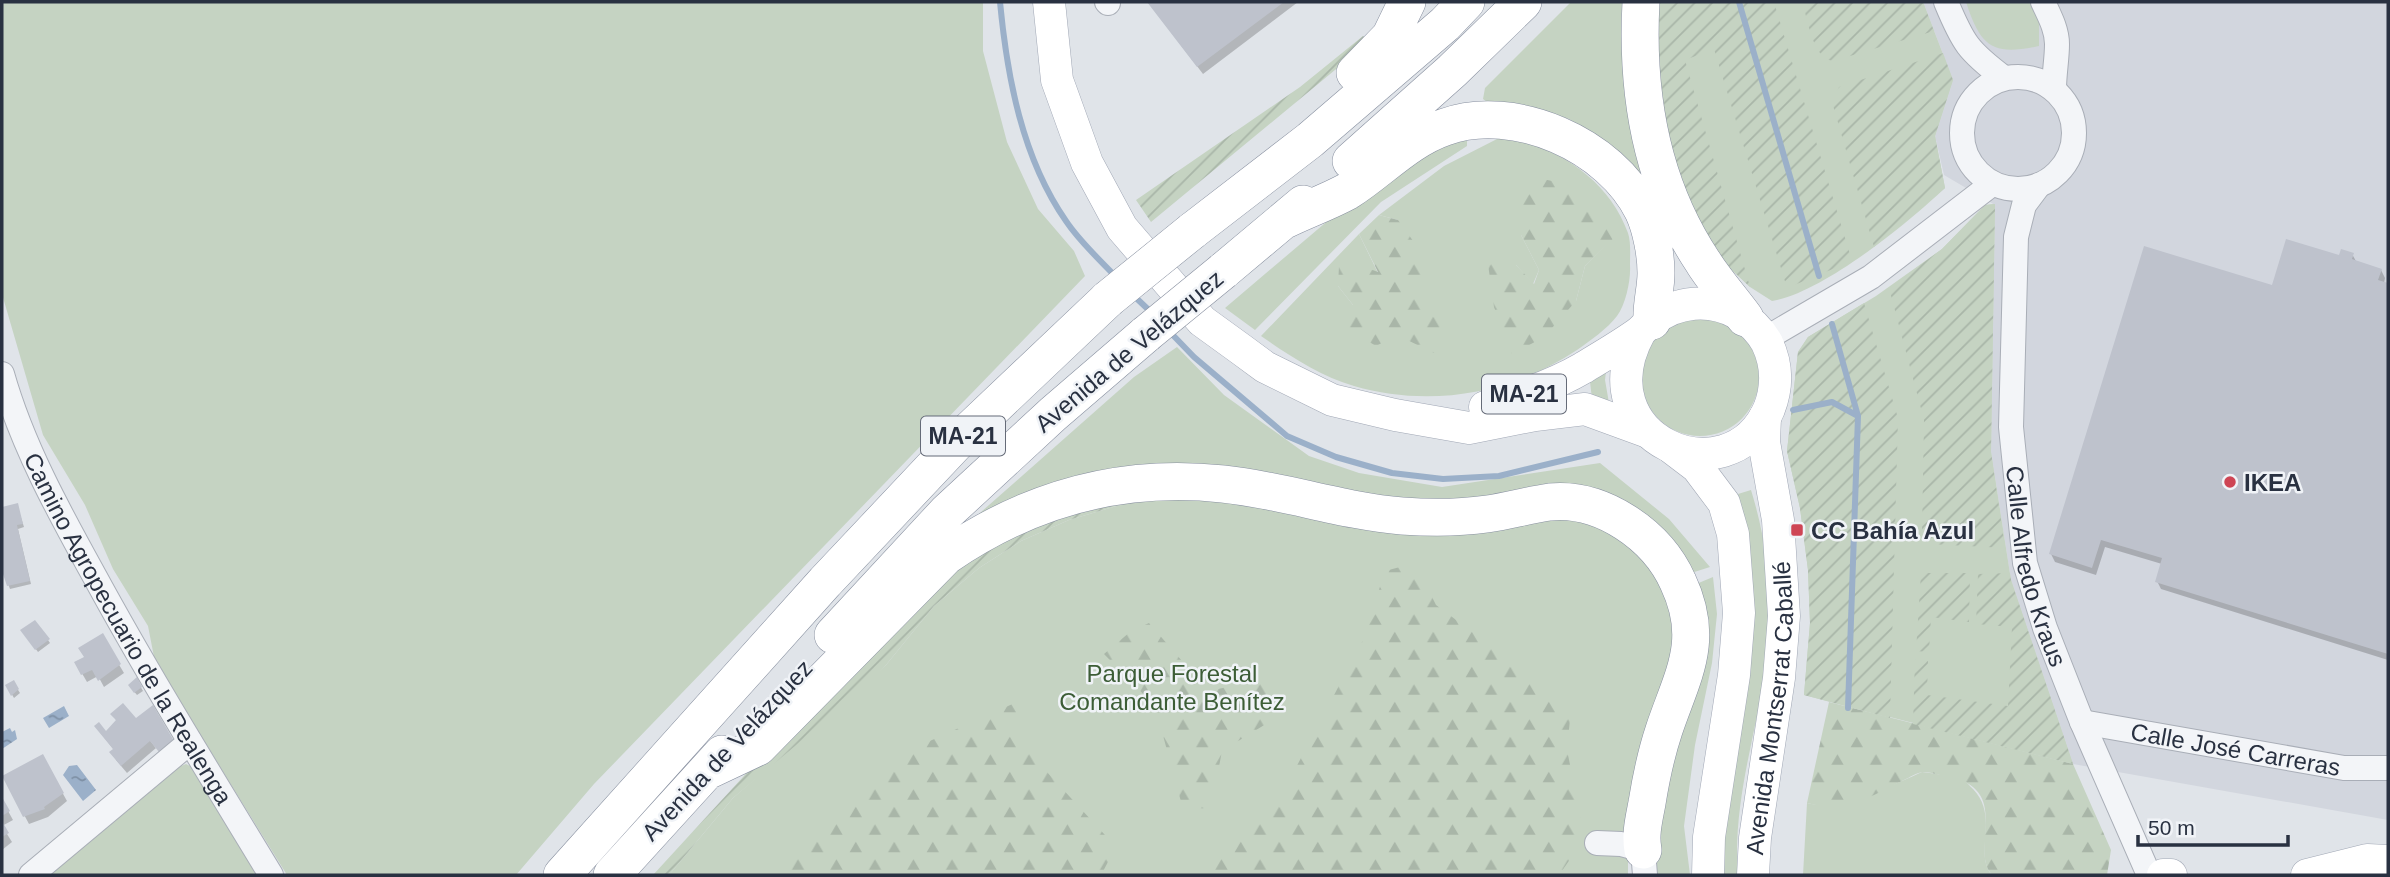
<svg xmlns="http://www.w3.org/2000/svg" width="2390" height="877" font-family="Arial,sans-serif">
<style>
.built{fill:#d2d6de}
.green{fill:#c5d3c2;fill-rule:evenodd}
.forest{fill:url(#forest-firs)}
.garden{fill:url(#garden-furrows)}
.water{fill:url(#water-ripples)}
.shadow{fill:#0003}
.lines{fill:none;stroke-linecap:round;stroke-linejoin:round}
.stream{stroke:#9bb0c9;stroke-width:6}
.building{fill:#bec2cc}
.minor-casing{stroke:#a9aeb7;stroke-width:26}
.major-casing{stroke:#a0a7b5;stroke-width:33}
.highway-casing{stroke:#8890a0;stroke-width:38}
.minor{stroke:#f3f5f8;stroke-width:24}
.major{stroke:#fff;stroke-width:32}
.highway{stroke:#fff;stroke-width:37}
.highway-bridge-casing{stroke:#8890a0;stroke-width:38;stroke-linecap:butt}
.highway-bridge{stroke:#fff;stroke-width:37}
.poi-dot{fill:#ce4554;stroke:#f0f3f7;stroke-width:2.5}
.labels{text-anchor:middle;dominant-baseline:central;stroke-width:5;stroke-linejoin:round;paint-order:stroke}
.shield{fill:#f0f3f7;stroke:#656b78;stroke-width:2}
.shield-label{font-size:23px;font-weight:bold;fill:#293141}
.street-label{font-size:24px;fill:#293141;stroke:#f0f3f7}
.poi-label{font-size:24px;font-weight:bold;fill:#293141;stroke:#f0f3f7;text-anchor:start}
.park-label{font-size:24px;fill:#3c5d36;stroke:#f0f3f7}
</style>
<defs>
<pattern id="forest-firs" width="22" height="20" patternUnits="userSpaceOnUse" patternTransform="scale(1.75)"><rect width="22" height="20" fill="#c5d3c2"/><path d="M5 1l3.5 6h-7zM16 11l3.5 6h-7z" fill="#a9b6a8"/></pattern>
<pattern id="garden-furrows" width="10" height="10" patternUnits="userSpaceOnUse" patternTransform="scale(1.75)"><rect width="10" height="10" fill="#c5d3c2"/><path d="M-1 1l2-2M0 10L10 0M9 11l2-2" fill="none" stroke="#a9b6a8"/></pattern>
<pattern id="water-ripples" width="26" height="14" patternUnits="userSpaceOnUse" patternTransform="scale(1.75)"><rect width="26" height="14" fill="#9bb0c9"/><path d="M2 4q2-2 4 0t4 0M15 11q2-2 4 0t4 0" fill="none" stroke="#7e90a5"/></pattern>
</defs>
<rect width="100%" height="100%" fill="#e0e4e9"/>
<path class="built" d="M1923 2H2388V820L2073 764 2011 580 1991 452 1995 205 1944 175 1935 136 1953 80Z"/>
<path class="green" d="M2 2H983V51L1007 142 1038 209 1074 251 1085 276 594 784 516 875H287L155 662 148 626 113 569 85 505 43 435 2 294Z
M1571 2H1622C1619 65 1629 121 1644 182L1593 135 1569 119 1524 105 1490 104 1483 99 1485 88Z
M1657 2H1923L1953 80 1935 136 1945 188C1907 224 1822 293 1772 301L1750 287 1719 258Z
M1966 2H2029L2039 16V46C1992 56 1981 47 1966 2Z
M1467 130V146L1381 202 1255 330 1225 308 1344 207Z
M1499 138C1554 143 1609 179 1628 233 1631 242 1630 255 1630 265 1631 279 1626 304 1617 316 1607 329 1591 340 1577 350 1511 394 1430 408 1354 386 1320 376 1290 356 1261 336L1359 234 1378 273 1338 286 1353 305 1405 294 1398 220 1379 215 1444 166ZM1521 235 1612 239 1585 266 1576 301 1494 307 1516 265 1533 284 1539 270Z
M1995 204 1991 452 2011 580 2073 764 1804 695 1810 623 1808 570 1800 508 1787 451 1798 352 1808 337 1876 296 1942 249 1985 205Z
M1641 377a59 59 0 1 1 118 0a59 59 0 1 1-118 0Z
M1177 347 1224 395 1309 456 1359 473 1442 487 1600 463 1669 519 1710 567 1685 575 1629 515 1433 508 1200 472 955 535 1134 377Z
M1607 363 1605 380 1609 403 1592 399 1589 373Z
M1751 490C1768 545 1775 607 1767 664 1756 733 1732 805 1738 875H1722L1744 519 1738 494Z
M1144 498 1574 515 1640 547 1677 619 1676 653 1628 853V875H669L733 798 886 665 934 606 979 568 1021 541 1069 520Z
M1713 577 1717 614 1712 663 1695 745 1684 826 1690 875H1656L1654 843 1689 587Z
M186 764 196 769 258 875H45L167 772Z
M1922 772C1935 774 1948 775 1960 778 1965 780 1969 785 1973 789 2000 817 1973 853 1992 875H1803L1807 803C1838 811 1893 785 1922 772Z"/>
<path class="forest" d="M1542 179C1586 187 1595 200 1613 239L1585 266 1576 301 1544 337 1512 354 1494 307 1488 264 1516 265 1534 284 1539 270 1521 235 1516 196Z
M1379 215 1398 220 1434 270 1405 293 1454 325 1434 353 1397 335 1376 346 1348 329 1353 305 1338 286 1339 266 1351 262 1378 272 1359 234Z
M1415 563 1436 605 1506 657 1570 719 1567 750 1585 838 1559 875H1200L1291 777 1363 640 1385 571Z
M1149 623 1189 669 1218 689 1255 681 1290 694 1284 713 1222 751 1211 808 1183 809 1155 706 1104 654 1130 632Z
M1017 702 1023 746 1116 847 1101 875H789L793 859 825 830 869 775 894 757Z
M1829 702 2073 764 2111 850 2107 875H1992C1968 848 2015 788 1945 776 1939 775 1930 772 1924 772 1917 772 1909 778 1904 780 1868 797 1848 814 1807 803Z"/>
<path class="garden" d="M1657 2H1774L1852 261 1787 288 1714 49 1685 60 1750 287 1719 258 1696 221 1674 163 1658 96Z
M1802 2H1923L1934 31 1833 61C1812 58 1808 19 1802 2Z
M1363 36 1370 41 1151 222 1136 200 1300 87Z
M1943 53 1953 80 1935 136 1945 188 1874 247 1832 102 1839 87Z
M1995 204 1991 452 2005 548 1930 544 1924 540 1922 533 1924 420 1889 288 1942 249 1985 205Z
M1864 303 1898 418 1890 718 1804 695 1810 623 1808 570 1800 508 1787 451 1798 352 1808 337Z
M1208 491 1399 523H1458L1549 510H1577L1608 521 1643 544 1667 579 1681 619V654L1642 769 1633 835H1630L1639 770 1676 653 1677 619 1664 580 1640 547 1606 524 1574 515 1548 514 1507 524 1458 529H1398L1206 496 1144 498 1069 520 1021 541 979 568 934 606 886 665 850 700 733 798 669 875H653C720 802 786 729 855 658 905 607 951 555 1017 525 1077 497 1143 492 1208 491Z
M1921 573H1970L1969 622 1931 617 1929 652 1916 651Z
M2010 573 2011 580 2073 764 1913 724 1915 659 1928 661 1927 695 2008 706 2012 627 1976 624 1978 574Z"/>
<path class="water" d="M64 706 69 716 49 728 43 718Z
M10 728 12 732 15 730 17 739 2 749V732Z
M77 765 96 790 83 801 63 775 69 766Z"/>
<path class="shadow" d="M1148 2H1298L1203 74Z
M2352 254 2357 263 2381 270 2385 278 2384 283 2388 285V660L2161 589 2157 581 2162 564 2105 547 2096 575 2055 562 2051 554 2273 287Z
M17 505 24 527 18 529 31 584 10 589 2 568V509Z
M25 634 48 640 50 643 38 652Z
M102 636 124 673 104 687 98 676 87 682 76 663 86 658Z
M137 680 143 691 137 695 132 689Z
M13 682 20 693 14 698 7 686Z
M123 705 165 760 156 748 127 773 116 760 114 750 96 727 106 733 117 722 113 714Z
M42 756 67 801 48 817 29 824 4 777Z
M2 800 13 820 2 826 12 842 2 850Z"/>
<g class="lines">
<path class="stream" d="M1000 2C1007 76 1022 158 1066 221 1080 242 1099 259 1116 277
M1739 2 1819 276
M1133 295 1153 314
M1832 324 1858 416 1848 708
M1168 330 1194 357 1287 436 1336 457 1392 473 1443 479 1499 476 1598 452
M1793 410 1832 402 1858 416"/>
</g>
<path class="building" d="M1147 2H1284L1197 67Z
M2286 239 2339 255 2341 249 2354 253 2352 259 2382 269 2378 280 2388 283V654L2155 582 2162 558 2101 540 2092 568 2049 554 2144 246 2272 285Z
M18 503 23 524 17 525 30 581 7 586 2 571V507Z
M35 620 50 639 35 650 20 630Z
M103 633 121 664 98 681 92 670 81 675 74 662 84 657 78 648Z
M137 677 142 687 134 693 128 685Z
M14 680 19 689 11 696 5 685Z
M123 703 136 718 153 705 174 741 160 753 150 741 121 766 109 752 113 749 94 726 99 722 106 731 116 720 110 714Z
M43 754 64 793 44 807 45 809 23 817 2 776Z
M2 797 10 811 2 816Z
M2 821 9 833 2 837Z"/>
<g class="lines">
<g class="minor-casing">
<g id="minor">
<path d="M1107 2 1108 3"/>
<path d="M1946 2C1963 43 1968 51 2004 78"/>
<path d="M2043 2C2049 15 2057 29 2057 44 2057 59 2054 74 2054 89"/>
<circle cx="2018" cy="133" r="56"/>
<path id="s1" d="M2039 185 2024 205 2016 237 2011 427 2025 563 2045 628 2082 722 2149 875"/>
<path d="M1765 339 1871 277 1992 184"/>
<path id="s2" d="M2 374C22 445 59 512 95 577 150 678 211 776 271 875"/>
<path id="s3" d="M2082 722 2344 768H2388"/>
<path d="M1597 843 1621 844 1643 850 1645 875"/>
<path d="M31 875 190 742"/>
</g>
</g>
<g class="major-casing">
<g id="major">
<path d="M1049 2 1057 80 1087 163 1122 228 1202 321 1242 350 1265 367 1332 400 1395 415 1469 428 1535 415 1585 409 1648 432"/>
<path d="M1485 407C1519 397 1552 386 1583 368 1601 357 1620 346 1637 334 1643 330 1647 324 1653 320 1677 301 1710 298 1737 313 1749 320 1760 330 1767 343 1777 364 1778 386 1769 409 1729 501 1581 439 1640 332"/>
<path d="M1672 448 1697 467 1724 503 1733 534 1739 613 1734 675 1709 837 1708 875"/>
<path id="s4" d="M1753 875 1755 838 1779 678 1784 616 1778 520 1764 442 1765 417"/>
<path d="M2163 875H2171"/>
<path d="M2307 875 2367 860 2388 861"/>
</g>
</g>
<g class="highway-casing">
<path id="highway" d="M1641 2C1636 94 1651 184 1703 262 1715 281 1731 299 1745 318
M1355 73 1390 37 1407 2
M1351 161 1452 71 1523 2
M1285 220C1305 210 1328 202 1348 191 1381 170 1407 140 1445 127 1514 102 1611 145 1643 211 1651 228 1656 254 1656 273 1656 290 1651 304 1652 321
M1192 231 1310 140 1445 24 1466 2
M1223 271 1303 204
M833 635 947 512 1053 414 1146 334
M707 771 758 747 946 556C1029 499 1122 473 1223 484 1283 490 1341 511 1402 516 1430 518 1459 518 1487 514 1508 511 1529 505 1550 502 1602 497 1657 535 1678 582 1706 641 1682 676 1664 730 1656 754 1651 778 1647 803 1644 819 1640 834 1643 850
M562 875 825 582 955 444 1108 299
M612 875 722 754"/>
</g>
<use href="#minor" class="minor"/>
<use href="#major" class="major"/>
<use href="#highway" class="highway"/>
<g class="highway-bridge-casing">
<path id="highway-bridge" d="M1108 299 1192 231
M1146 334 1223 271"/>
</g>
<use href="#highway-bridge" class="highway-bridge"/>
</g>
<g class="poi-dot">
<circle cx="2230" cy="482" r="7"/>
<rect x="1790" y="523" width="14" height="14" rx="3.5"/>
</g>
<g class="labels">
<g class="shield">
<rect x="1482" y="374.5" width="84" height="39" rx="5"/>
<rect x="921" y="416.5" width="84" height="39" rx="5"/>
</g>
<g class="shield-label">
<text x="1524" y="394">MA-21</text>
<text x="963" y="436">MA-21</text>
</g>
<g class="street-label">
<text transform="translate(1129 351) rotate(-40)">Avenida de Velázquez</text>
<text stroke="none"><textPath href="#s1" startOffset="390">Calle Alfredo Kraus</textPath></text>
<text stroke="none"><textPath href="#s2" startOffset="285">Camino Agropecuario de la Realenga</textPath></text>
<text stroke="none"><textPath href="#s4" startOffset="168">Avenida Montserrat Caballé</textPath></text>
<text stroke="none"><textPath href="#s3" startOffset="156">Calle José Carreras</textPath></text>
<text transform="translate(727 750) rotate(-47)">Avenida de Velázquez</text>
</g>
<g class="poi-label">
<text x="2244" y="482">IKEA</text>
<text x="1811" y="530">CC Bahía Azul</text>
</g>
<g class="park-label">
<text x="1172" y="673">Parque Forestal<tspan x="1172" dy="28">Comandante Benítez</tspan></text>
</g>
</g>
<rect width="2390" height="877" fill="none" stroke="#293141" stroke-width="7"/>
<path d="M2138 835v10h150v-10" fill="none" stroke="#293141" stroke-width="3.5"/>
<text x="2148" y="835" font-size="21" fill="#293141" stroke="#f0f3f7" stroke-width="5" paint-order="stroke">50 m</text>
</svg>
